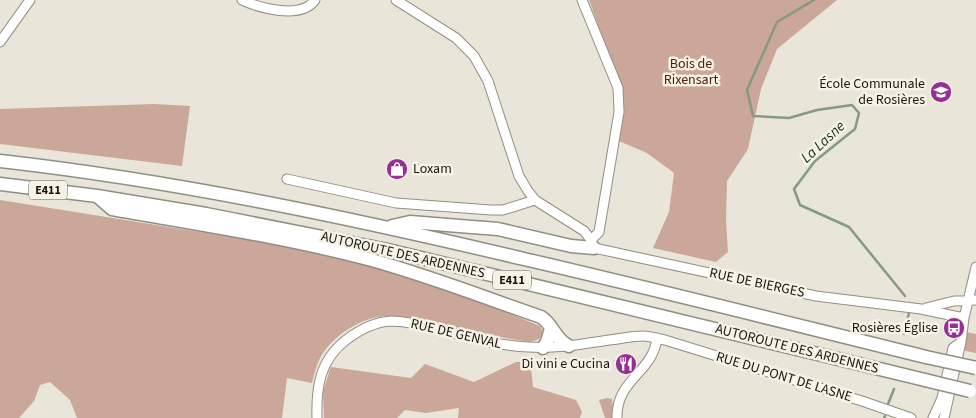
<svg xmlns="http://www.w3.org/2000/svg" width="976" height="418" font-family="'Source Sans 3',sans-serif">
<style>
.forest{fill:#caa799}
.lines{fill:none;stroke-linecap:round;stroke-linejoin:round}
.stream{stroke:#859a80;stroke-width:2.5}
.minor-casing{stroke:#928e83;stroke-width:11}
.highway-casing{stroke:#928e83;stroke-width:15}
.minor{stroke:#fff;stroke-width:9}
.highway{stroke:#fff;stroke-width:12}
.highway-bridge-casing{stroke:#928e83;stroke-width:15;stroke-linecap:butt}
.highway-bridge{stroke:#fff;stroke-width:12}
.labels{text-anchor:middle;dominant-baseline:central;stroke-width:5;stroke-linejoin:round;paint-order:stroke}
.shield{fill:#f6f2e6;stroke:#5b5952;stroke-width:1}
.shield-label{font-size:12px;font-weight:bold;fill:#191713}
.park-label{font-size:14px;fill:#50210e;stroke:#f6f2e6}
.poi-label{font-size:14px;fill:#191713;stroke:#f6f2e6;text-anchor:end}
.street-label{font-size:14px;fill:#191713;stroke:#f6f2e6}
.water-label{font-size:15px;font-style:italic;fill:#15350d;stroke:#f6f2e6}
</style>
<rect width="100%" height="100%" fill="#e9e5d9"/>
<path class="forest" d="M589 0H837L777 49 761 89 748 149 727 181 726 221 728 252 716 262 653 248 669 212 674 173 647 153 619 141 623 105 622 90Z
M154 104 190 106 182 166 0 144V109Z
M0 200 330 253 422 278 540 326 544 334 539 339 530 342C503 338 477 332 450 326 429 321 408 315 386 316 361 317 332 336 320 358 316 366 314 374 312 383L287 378 282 418H77L70 400 50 382 40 385 34 401 19 418H0Z
M966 332 976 334V353L962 350Z
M516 362H524L531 368 533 387 576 400 582 412 580 418H458L459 408 426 413 405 410 397 418H324L323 391 331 367 411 378 425 364 474 382Z
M607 398 612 399 614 418H605L599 400Z"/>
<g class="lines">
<path class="stream" d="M814 0 777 22 747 90 753 116 789 118 817 110 852 105 859 113 855 129 815 161 794 189 800 205 849 227 905 296
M904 334 909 313
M888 404 894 389
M884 418 885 416"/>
<g class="minor-casing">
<path id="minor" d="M242 0C259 8 301 20 315 0
M396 0 456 38 474 56 488 81 519 176 528 191 535 200 584 231 591 240 594 248 816 296 921 309 964 318
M582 0 618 88 619 112 599 232 591 240
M0 42 30 0
M287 179 396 203 491 210H503L535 200
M926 308 954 301 976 300
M317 418C316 387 320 360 346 340 359 330 375 322 391 321 406 321 421 325 436 329 467 336 497 346 529 347 556 349 582 344 609 340 620 339 631 336 643 336 650 336 658 339 665 340L862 401 911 418
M617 418C616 379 653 373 657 338
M933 418 942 398 953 348 961 342 964 318 976 267
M944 418 961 342"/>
</g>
<g class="highway-casing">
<path id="highway" d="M0 161C177 181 351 218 524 259 658 290 792 324 926 357
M0 184 97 196 206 214 388 250 925 380
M97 196 112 209C197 224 284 237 368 259 427 275 483 297 541 317 553 324 555 340 569 346
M392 226 410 222 472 227 498 229 571 246 594 248
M543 348 547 342 551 328"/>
</g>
<use href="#minor" class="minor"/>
<use href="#highway" class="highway"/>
<g class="highway-bridge-casing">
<path id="highway-bridge" d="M926 357 976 368
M925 380 970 391"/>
</g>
<use href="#highway-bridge" class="highway-bridge"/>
</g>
<defs>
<g id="school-disc" transform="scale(1.125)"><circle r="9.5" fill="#952f94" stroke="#f6f2e6"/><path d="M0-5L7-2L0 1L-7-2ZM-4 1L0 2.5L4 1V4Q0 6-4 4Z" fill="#fff"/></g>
<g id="shop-disc" transform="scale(1.125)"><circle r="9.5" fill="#952f94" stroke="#f6f2e6"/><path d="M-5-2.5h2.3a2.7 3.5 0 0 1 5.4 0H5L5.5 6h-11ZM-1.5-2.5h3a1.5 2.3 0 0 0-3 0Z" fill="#fff"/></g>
<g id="bus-disc" transform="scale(1.125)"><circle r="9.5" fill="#952f94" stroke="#f6f2e6"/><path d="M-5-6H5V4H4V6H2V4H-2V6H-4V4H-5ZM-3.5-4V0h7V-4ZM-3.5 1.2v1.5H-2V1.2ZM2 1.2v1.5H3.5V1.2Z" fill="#fff"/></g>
<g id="restaurant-disc" transform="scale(1.125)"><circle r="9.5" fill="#952f94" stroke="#f6f2e6"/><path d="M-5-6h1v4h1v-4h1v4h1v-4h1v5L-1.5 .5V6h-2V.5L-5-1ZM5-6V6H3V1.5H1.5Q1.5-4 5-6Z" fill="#fff"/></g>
</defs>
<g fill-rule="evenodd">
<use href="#school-disc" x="941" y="92"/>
<use href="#shop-disc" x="397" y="169"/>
<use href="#bus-disc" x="954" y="328"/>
<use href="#restaurant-disc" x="626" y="364"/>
</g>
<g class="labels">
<g class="shield">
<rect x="29" y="180.5" width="38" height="19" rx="4"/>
<rect x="493" y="270.5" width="38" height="19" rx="4"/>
</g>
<g class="shield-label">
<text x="48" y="190">E411</text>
<text x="512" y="280">E411</text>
</g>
<g class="park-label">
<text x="691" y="64">Bois de<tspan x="691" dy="16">Rixensart</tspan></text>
</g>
<g class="poi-label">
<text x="925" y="84">École Communale<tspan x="925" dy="16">de Rosières</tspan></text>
<text x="413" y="169" text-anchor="start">Loxam</text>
<text x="938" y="328">Rosières Église</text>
<text x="610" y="364">Di vini e Cucina</text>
</g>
<g class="street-label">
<text transform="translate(403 255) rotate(13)">AUTOROUTE DES ARDENNES</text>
<text transform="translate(757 283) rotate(12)">RUE DE BIERGES</text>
<text transform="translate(456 334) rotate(13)">RUE DE GENVAL</text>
<text transform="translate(797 349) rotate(14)">AUTOROUTE DES ARDENNES</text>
<text transform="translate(784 377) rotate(17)">RUE DU PONT DE LASNE</text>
</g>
<g class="water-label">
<text transform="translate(823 142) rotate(-43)">La Lasne</text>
</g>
</g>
</svg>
